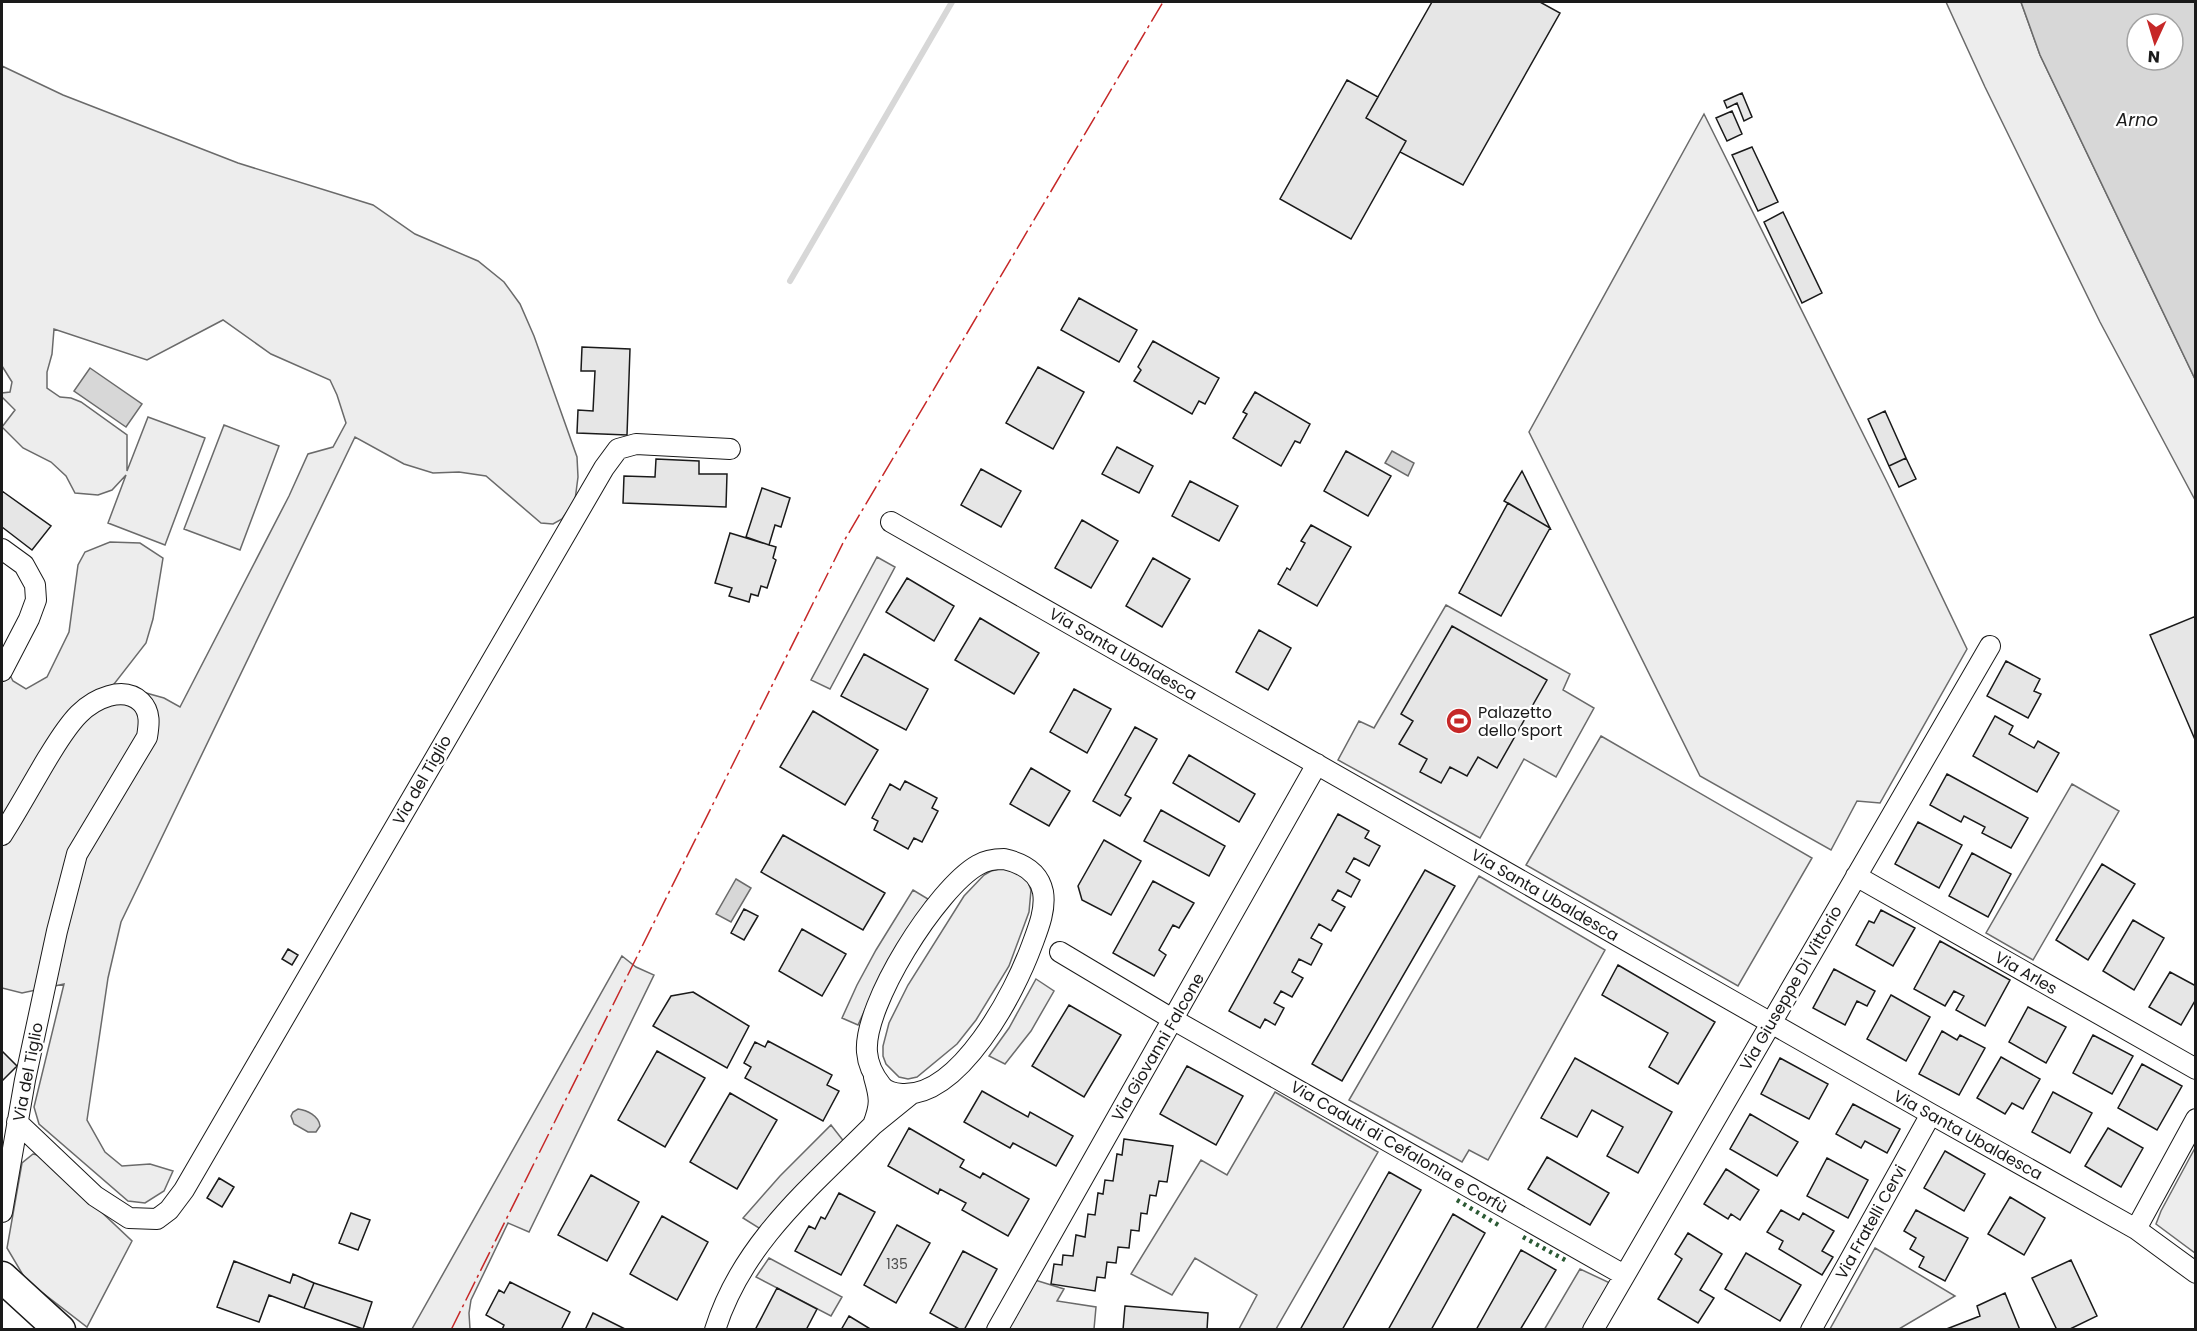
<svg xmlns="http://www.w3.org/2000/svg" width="2197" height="1331" font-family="Poppins,sans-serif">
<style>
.built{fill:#ededed;stroke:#6a6a6a;stroke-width:1.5}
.water{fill:#d7d7d7;stroke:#6a6a6a;stroke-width:1.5;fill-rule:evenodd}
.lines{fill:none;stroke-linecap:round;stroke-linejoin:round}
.stream{stroke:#d7d7d7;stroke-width:6}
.building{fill:#e6e6e6;stroke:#1a1a1a;stroke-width:1.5}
.street-casing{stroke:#1a1a1a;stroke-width:22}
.primary-casing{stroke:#1a1a1a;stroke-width:33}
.street{stroke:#fff;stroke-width:20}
.primary{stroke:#fff;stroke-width:30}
.hedge{stroke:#2b5a34;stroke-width:4.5;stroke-dasharray:3 4.5;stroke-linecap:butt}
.power{stroke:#c62828;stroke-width:1.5;stroke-dasharray:21 4.5 3 4.5;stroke-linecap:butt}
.labels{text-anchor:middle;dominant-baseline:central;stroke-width:4.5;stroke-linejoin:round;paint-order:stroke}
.number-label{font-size:14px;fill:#4d4d4d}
.street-label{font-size:16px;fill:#1a1a1a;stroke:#fff}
.poi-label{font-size:16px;fill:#1a1a1a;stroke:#fff;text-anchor:start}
.water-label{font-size:18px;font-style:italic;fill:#1a1a1a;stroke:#fff}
</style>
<rect width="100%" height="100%" fill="#fff"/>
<path class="built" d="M1946 2H2021L2040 55 2195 379V500L2100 322 1985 87Z
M2 66 63 95 238 163 373 205 415 234 478 261 504 282 520 304 534 336 577 457 578 477 575 500 562 519 553 524 541 523 486 476 459 472 433 473 404 464 355 437 121 922 108 978 87 1120 105 1152 122 1166 150 1164 173 1171 164 1191 145 1203 128 1201 39 1124 34 1107 64 984 22 993 2 988V660L13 681 26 689 47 677 69 632 78 565 85 552 110 542 140 543 163 558 153 619 146 643 114 684 164 698 180 707 289 496 308 454 333 447 346 423 337 395 330 380 271 354 223 320 147 360 54 329 52 354 47 372V388L60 397 71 398 81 402 127 435V471L148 417 205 438 165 545 108 523 126 475 112 490 98 495 75 493 66 476 51 462 23 448 2 427 15 410 2 397V393L10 392 12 382 2 366Z
M1704 114 1887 482 1967 649 1880 803 1857 801 1831 850 1700 776 1529 432Z
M224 425 279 446 240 550 184 529Z
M877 557 895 567 830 689 811 680Z
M1446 605 1570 674 1563 690 1594 708 1556 777 1524 759 1480 838 1338 760 1359 721 1374 728Z
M1601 736 1812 858 1738 986 1526 865Z
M2072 784 2119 811 2033 960 1986 933Z
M1004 868 1016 871 1027 880 1031 890 1029 912 1009 966 976 1020 957 1044 917 1077 908 1079 899 1077 886 1064 883 1056V1046L889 1023 908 985 964 896 984 875 991 871Z
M1479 876 1605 950 1488 1160 1469 1150 1462 1162 1349 1100Z
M913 890 928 899 880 977 858 1025 842 1018 857 985 876 950Z
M622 956 636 967 654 975 529 1232 508 1223 471 1300 469 1313 470 1329H412Z
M1036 979 1054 991 1031 1031 1005 1064 989 1056 1009 1028Z
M1275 1092 1378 1152 1276 1329H1239L1257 1295 1195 1258 1172 1295 1131 1274 1201 1160 1227 1175Z
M831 1125 849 1148 767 1233 743 1218 780 1176Z
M2195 1148V1253L2156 1224 2161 1211Z
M33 1154 42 1156 132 1241 87 1327 26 1280 7 1248 22 1163Z
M1875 1248 1955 1296 1899 1329H1830Z
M769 1258 842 1297 831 1316 756 1277Z
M1580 1269 1610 1283 1583 1329 1544 1330Z
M1035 1280 1064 1289 1057 1301 1096 1307 1094 1329 997 1330Z"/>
<path class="water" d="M2021 2H2195V379L2040 55ZM2137 24H2173V60H2137Z
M90 368 142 404 126 427 74 391Z
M1392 451 1414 463 1408 476 1385 463Z
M736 879 751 888 731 922 716 914Z
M298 1109C307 1110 319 1116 320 1126L316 1132H308L294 1124 291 1116 293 1112Z"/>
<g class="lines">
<path class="stream" d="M790 281 952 2"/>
</g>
<path class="building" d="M1432 2H1540L1560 13 1463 185 1400 152 1406 141 1366 118Z
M1347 80 1378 97 1366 118 1406 141 1351 239 1280 199Z
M1742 93 1752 117 1744 121 1737 103 1727 108 1724 101Z
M1732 111 1742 134 1727 141 1716 118Z
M1752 147 1778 202 1758 211 1732 155Z
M1783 212 1822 293 1802 303 1764 222Z
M1079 298 1137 330 1119 362 1061 330Z
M1153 341 1219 378 1205 404 1199 401 1192 414 1134 381 1141 370 1138 367Z
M582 347 630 349 627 435 577 433 578 410 593 411 595 371H581Z
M1038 367 1084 392 1053 449 1006 423Z
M1255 392 1310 424 1300 443 1295 441 1281 466 1233 438 1247 414 1243 412Z
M1885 411 1906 458 1889 466 1868 419Z
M1117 447 1153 466 1139 493 1102 474Z
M1346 451 1391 476 1368 516 1324 491Z
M1906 458 1916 479 1899 487 1889 466Z
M656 459 699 461V474H727L726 507 623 503 624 476 655 477Z
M981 469 1021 491 1001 527 961 505Z
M1522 471 1550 528 1504 501Z
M1190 481 1238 506 1219 541 1172 516Z
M762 488 790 498 781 527 775 525 769 545 746 537Z
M2 491 51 526 32 550 2 527Z
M1508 503 1550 528 1501 616 1459 593Z
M1082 520 1118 541 1091 588 1055 568Z
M1311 525 1351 547 1317 606 1278 584 1287 568 1290 570 1305 543 1301 541Z
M730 533 776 547 773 558 776 560 767 588 761 586 758 596 751 594 749 602 729 596 732 588 715 583Z
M1153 558 1190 579 1162 627 1126 606Z
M907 578 954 606 934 641 886 612Z
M2196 616V742L2150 635Z
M980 618 1039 653 1014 694 955 660Z
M1452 626 1547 680 1497 768 1478 757 1467 776 1450 767 1441 783 1420 772 1427 759 1399 744 1413 721 1401 714Z
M1259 630 1291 648 1268 690 1236 672Z
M864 654 928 689 906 730 841 696Z
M2006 661 2040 679 2034 691 2041 694 2028 718 1987 696Z
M1074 689 1111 709 1087 753 1050 732Z
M813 711 878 750 845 805 780 767Z
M1995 716 2013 726 2009 734 2034 748 2038 741 2059 753 2037 792 1973 756Z
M1135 727 1157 739 1125 795 1131 798 1120 816 1093 801Z
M1189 755 1255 794 1239 822 1173 783Z
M1031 768 1070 791 1049 826 1010 804Z
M1947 774 2028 818 2011 848 1982 833 1985 827 1964 816 1961 822 1930 805Z
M905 781 937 798 932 808 938 811 922 842 914 838 908 849 874 830 878 821 872 818 890 784 900 790Z
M1161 810 1225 846 1209 876 1144 841Z
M1338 814 1369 831 1365 838 1380 846 1369 866 1354 858 1346 872 1360 880 1351 897 1338 890 1332 900 1345 907 1331 931 1319 924 1311 938 1322 944 1311 965 1299 959 1292 972 1303 978 1292 997 1281 991 1274 1003 1284 1008 1275 1025 1265 1019 1260 1028 1229 1011Z
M1918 822 1962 845 1939 888 1895 864Z
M783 835 885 893 863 930 761 872Z
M1104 840 1141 861 1111 915 1082 900 1078 886Z
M1972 853 2011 874 1988 917 1949 896Z
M2102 864 2135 884 2088 960 2056 940Z
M1425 870 1455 886 1342 1081 1312 1064Z
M1153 881 1194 903 1179 928 1173 925 1159 950 1166 955 1154 976 1113 953Z
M744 909 758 916 744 940 731 933Z
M1881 910 1915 928 1893 966 1856 945 1869 921 1874 923Z
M2133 920 2164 938 2134 990 2103 971Z
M802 929 846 954 822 996 779 971Z
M1940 941 2010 980 1985 1026 1956 1010 1964 996 1954 991 1945 1006 1914 989Z
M288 949 298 955 292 965 282 959Z
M1618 965 1715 1022 1678 1084 1649 1067 1668 1033 1602 995Z
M1834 969 1875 991 1867 1006 1857 1001 1845 1025 1813 1008Z
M2170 972 2196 986V999L2181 1025 2149 1007Z
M693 992 749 1026 727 1068 653 1026 671 996Z
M1891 995 1930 1017 1906 1061 1867 1039Z
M1069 1005 1121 1035 1084 1097 1032 1066Z
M2028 1007 2066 1027 2046 1063 2009 1042Z
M1942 1031 1957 1040 1960 1035 1985 1048 1959 1095 1919 1074Z
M2093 1035 2133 1056 2112 1094 2073 1073Z
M768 1041 832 1075 827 1085 839 1091 823 1121 745 1078 751 1067 744 1063 755 1042 765 1047Z
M2 1051 17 1066 2 1081Z
M657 1051 705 1078 665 1147 618 1120Z
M2001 1057 2040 1079 2023 1109 2012 1103 2005 1114 1977 1098Z
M1575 1058 1672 1112 1638 1173 1607 1156 1623 1127 1592 1110 1577 1137 1541 1118Z
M1780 1058 1828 1084 1809 1119 1761 1094Z
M2142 1064 2182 1086 2157 1130 2118 1108Z
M1187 1066 1243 1096 1216 1145 1160 1114Z
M982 1091 1028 1117 1030 1112 1073 1136 1056 1166 1013 1143 1010 1148 964 1122Z
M2053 1092 2092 1113 2070 1153 2032 1132Z
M730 1093 777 1120 737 1189 690 1162Z
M1853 1104 1900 1129 1887 1153 1865 1141 1861 1148 1836 1134Z
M1750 1114 1798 1142 1777 1176 1730 1149Z
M909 1128 964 1160 960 1167 980 1178 983 1173 1029 1199 1008 1236 962 1210 966 1203 940 1189 938 1194 888 1166Z
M2108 1128 2143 1148 2121 1187 2085 1166Z
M1124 1139 1173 1146 1167 1182 1159 1181 1156 1196 1150 1195 1147 1214 1141 1213 1139 1231 1131 1230 1129 1248 1118 1247 1116 1263 1107 1262 1105 1278 1097 1277 1095 1291 1051 1284 1054 1264 1062 1265 1063 1255 1073 1256 1076 1235 1085 1237 1088 1214 1095 1215 1098 1193 1103 1194 1105 1180 1113 1181 1117 1154 1122 1155Z
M1945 1151 1985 1174 1964 1211 1924 1188Z
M1547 1157 1609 1193 1590 1225 1528 1189Z
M1827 1158 1868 1180 1848 1218 1807 1196Z
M1726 1169 1759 1190 1740 1220 1731 1214 1728 1219 1704 1204Z
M1389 1172 1421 1190 1342 1330H1300Z
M591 1175 639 1202 607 1261 558 1235Z
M219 1178 234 1187 222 1207 207 1198Z
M839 1193 875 1212 841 1275 795 1251 809 1226 815 1229 821 1217 825 1219Z
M2010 1197 2045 1218 2024 1255 1988 1234Z
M1781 1210 1799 1220 1803 1213 1834 1231 1822 1251 1833 1257 1822 1275 1779 1249 1783 1241 1767 1232Z
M1916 1210 1968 1238 1945 1281 1919 1267 1924 1257 1910 1249 1916 1238 1904 1231Z
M351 1213 370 1220 358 1250 339 1243Z
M1453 1214 1485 1233 1431 1330H1388Z
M662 1216 708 1242 677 1300 630 1274Z
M897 1225 930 1243 896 1303 864 1285Z
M1688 1233 1722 1254 1700 1290 1714 1298 1698 1323 1658 1299 1682 1259 1675 1254Z
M1521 1250 1556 1270 1520 1330H1476Z
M963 1251 997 1269 964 1330H961L930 1313Z
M1746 1253 1801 1285 1780 1321 1725 1289Z
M2071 1260 2097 1316 2068 1330H2057L2032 1278Z
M234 1261 290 1283 293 1274 314 1283 304 1308 269 1295 259 1322 217 1307Z
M510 1282 570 1312 561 1330H502L504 1325 486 1315 499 1290 504 1293Z
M314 1283 372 1302 363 1329 304 1308Z
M777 1288 817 1309 806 1330H755Z
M2005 1293 2020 1330H1944L1980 1316 1977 1306Z
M1125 1306 1208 1313 1207 1330H1123Z
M593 1313 627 1330H585Z
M849 1316 872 1330H841Z"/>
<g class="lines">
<g class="street-casing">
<path id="street" d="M891 522 1931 1114 2136 1229 2196 1273
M2 549 24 565 35 585 36 600 29 619 2 671
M2 835C18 810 32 784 47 759 57 743 66 727 79 714 94 699 123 685 141 702 151 712 149 725 147 737L77 854 57 931 25 1080 2 1212
M1004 859C1022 863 1039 872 1043 892 1046 910 1038 929 1032 945 1015 992 960 1098 901 1094 894 1093 885 1091 881 1085 873 1075 868 1065 867 1052 863 1005 937 888 978 865 986 860 995 859 1004 859Z
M1856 876 2196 1069
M1060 952 1174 1020 1624 1275
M874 1077C880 1098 881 1104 873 1125L910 1095
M17 1122 95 1196 129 1218 157 1219 169 1210 184 1190 604 468 618 449 636 444 730 449
M2136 1229 2196 1119
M715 1330C742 1243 811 1187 873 1125
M997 1330 1317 764
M1593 1330 1990 646
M1811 1330 1931 1114"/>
</g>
<g class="primary-casing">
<path id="primary" d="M2 1277 60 1330"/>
</g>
<use href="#street" class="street"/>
<use href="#primary" class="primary"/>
<path class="hedge" d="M1457 1200 1500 1226
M1523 1237 1567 1261"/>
<path class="power" d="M451 1330 844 541 1163 2"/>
</g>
<defs>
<g id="stadium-disc" transform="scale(1.35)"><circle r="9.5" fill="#c62828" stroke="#fff"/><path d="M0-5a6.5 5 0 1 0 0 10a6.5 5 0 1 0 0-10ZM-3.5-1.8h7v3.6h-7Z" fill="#fff"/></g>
</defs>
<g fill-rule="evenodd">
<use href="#stadium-disc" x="1459" y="721"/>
</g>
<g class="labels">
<g class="number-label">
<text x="897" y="1264">135</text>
</g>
<g class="street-label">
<text transform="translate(1123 654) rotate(30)">Via Santa Ubaldesca</text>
<text transform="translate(422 780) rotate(-60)">Via del Tiglio</text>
<text transform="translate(1545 895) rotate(30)">Via Santa Ubaldesca</text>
<text transform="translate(2026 973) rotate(30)">Via Arles</text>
<text transform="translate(1791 988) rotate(-60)">Via Giuseppe Di Vittorio</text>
<text transform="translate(1158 1047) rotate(-60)">Via Giovanni Falcone</text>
<text transform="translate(28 1072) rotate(-79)">Via del Tiglio</text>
<text transform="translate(1968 1135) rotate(29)">Via Santa Ubaldesca</text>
<text transform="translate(1399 1147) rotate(30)">Via Caduti di Cefalonia e Corfù</text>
<text transform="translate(1871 1222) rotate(-61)">Via Fratelli Cervi</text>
</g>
<g class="poi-label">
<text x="1478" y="712">Palazetto<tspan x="1478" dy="18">dello sport</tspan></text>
</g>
<g class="water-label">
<text x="2137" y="119">Arno</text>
</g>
</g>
<rect width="2197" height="1331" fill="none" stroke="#1a1a1a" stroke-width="6"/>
<g transform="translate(2155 42) rotate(184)"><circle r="28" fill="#ffffff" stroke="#a3a3a3" stroke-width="1.5"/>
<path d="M0-4.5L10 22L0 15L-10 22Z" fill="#c62828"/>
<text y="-9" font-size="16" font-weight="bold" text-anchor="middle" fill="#1a1a1a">N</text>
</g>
</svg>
